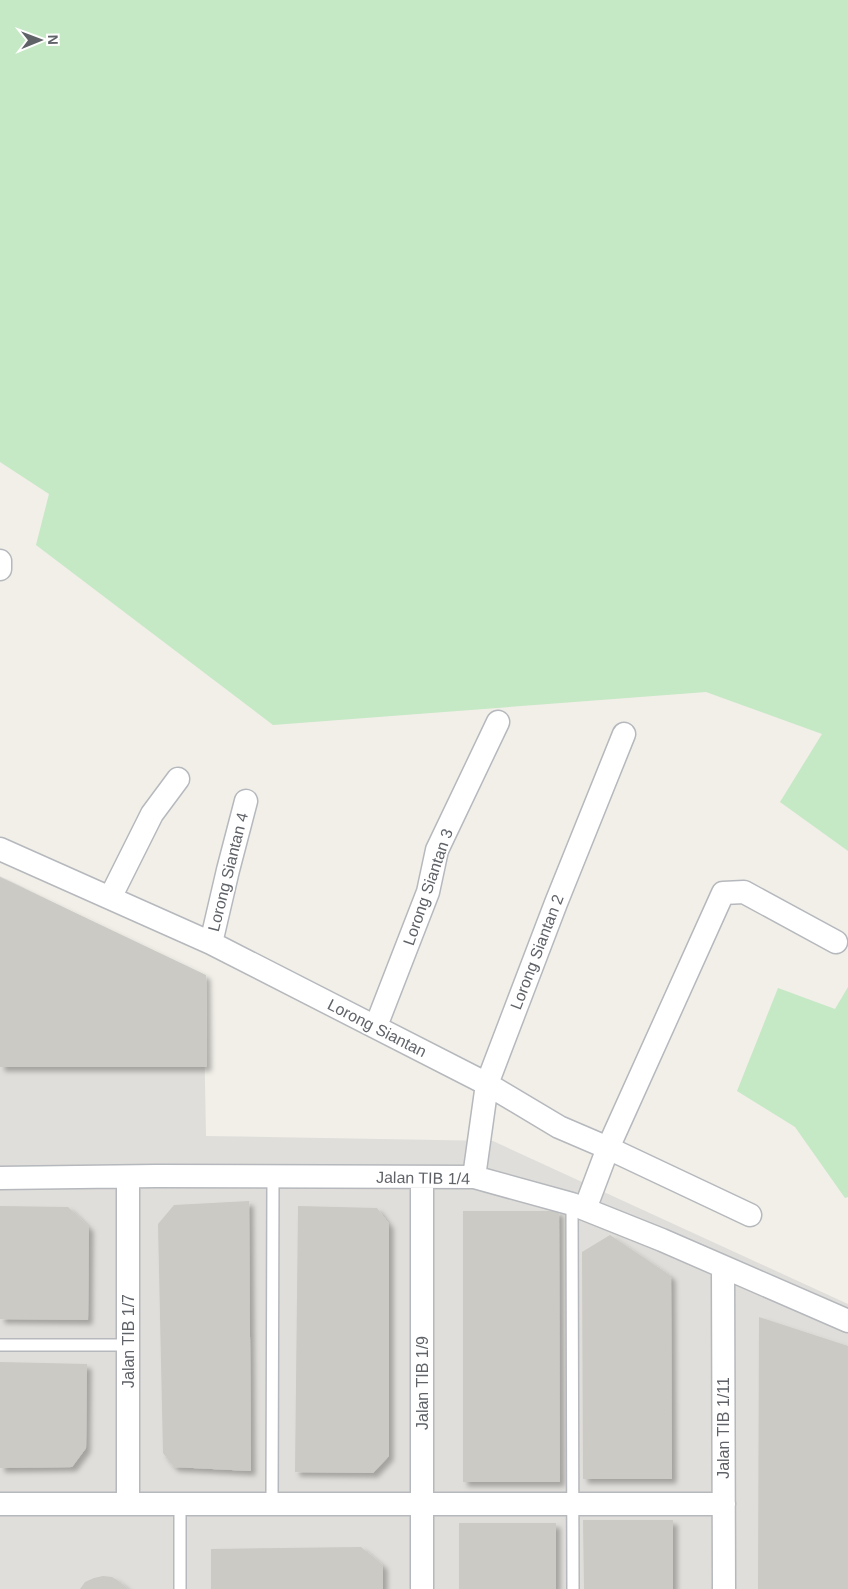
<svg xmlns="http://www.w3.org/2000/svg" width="848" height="1589" font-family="Helvetica,sans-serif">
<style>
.industrial{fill:#e0deda}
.green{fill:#c5e8c5}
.building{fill:#cccac5;filter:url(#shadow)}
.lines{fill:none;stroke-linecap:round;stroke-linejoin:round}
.lane-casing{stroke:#b5b8bc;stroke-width:14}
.street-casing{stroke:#b5b8bc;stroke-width:25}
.lane{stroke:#fff;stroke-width:11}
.street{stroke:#fff;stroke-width:22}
.labels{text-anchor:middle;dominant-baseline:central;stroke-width:4;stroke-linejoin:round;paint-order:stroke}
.street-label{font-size:16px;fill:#5f6368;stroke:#fff}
</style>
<defs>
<filter id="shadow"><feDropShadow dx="4.5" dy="4.5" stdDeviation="2.5" flood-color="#0004"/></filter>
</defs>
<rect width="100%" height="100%" fill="#f1efe8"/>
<path class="industrial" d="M0 876 203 976 206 1136 493 1141 848 1304V1589H0Z"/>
<path class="green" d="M0 0H848V851L780 802 822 734 706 692 273 725 36 545 49 494 0 462Z
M848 987V1197L845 1198 795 1127 737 1091 778 988 835 1009Z"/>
<path class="building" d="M0 877 206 975 207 1067H0Z
M249 1201 251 1471 174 1467 163 1453 158 1224 174 1205Z
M0 1206 68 1207 89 1227 88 1320 0 1319Z
M298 1206 377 1208 389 1224V1456L373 1473 295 1472Z
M463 1211H559L560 1482H463Z
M610 1235 671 1276 672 1479H583L582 1252Z
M759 1317 848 1346V1589H758Z
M0 1362 87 1364 86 1448 72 1467 0 1468Z
M583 1520H673V1589H584Z
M459 1523H556V1589H459Z
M361 1547 383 1565V1589H211V1549Z
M103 1576 112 1577 120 1582 128 1589H80L85 1582 94 1578Z"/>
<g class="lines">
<g class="lane-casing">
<path id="lane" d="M572 1204 573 1589
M0 1345H128
M180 1504V1589
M272 1504 273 1177"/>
</g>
<g class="street-casing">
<path id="street" d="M0 561V569
M0 849 211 943 487 1084 559 1127 608 1148 750 1215
M110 898 152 814 178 779
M211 943 228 870 246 801
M376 1026 428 892 437 850 498 722
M128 1177V1504
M422 1177V1589
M474 1177 487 1084 556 903 624 734
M0 1178 156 1176 474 1177 572 1204 662 1240 848 1321
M585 1209 608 1148 723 893 744 892 836 942
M723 1267 724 1589
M0 1504H724"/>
</g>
<use href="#lane" class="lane"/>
<use href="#street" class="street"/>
</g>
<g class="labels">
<g class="street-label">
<text transform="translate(228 872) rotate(-76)">Lorong Siantan 4</text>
<text transform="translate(428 887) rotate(-71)">Lorong Siantan 3</text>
<text transform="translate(537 952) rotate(-69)">Lorong Siantan 2</text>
<text transform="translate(377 1028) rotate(27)">Lorong Siantan</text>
<text transform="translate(423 1178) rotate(1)">Jalan TIB 1/4</text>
<text transform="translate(128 1341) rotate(-90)">Jalan TIB 1/7</text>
<text transform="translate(422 1383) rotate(-90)">Jalan TIB 1/9</text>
<text transform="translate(723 1428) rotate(-90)">Jalan TIB 1/11</text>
</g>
</g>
<g transform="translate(40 40) rotate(89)" stroke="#ffffff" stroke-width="4" paint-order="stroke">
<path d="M0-4L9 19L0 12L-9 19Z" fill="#5f6368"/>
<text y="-8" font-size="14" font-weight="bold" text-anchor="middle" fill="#5f6368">N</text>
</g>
</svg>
